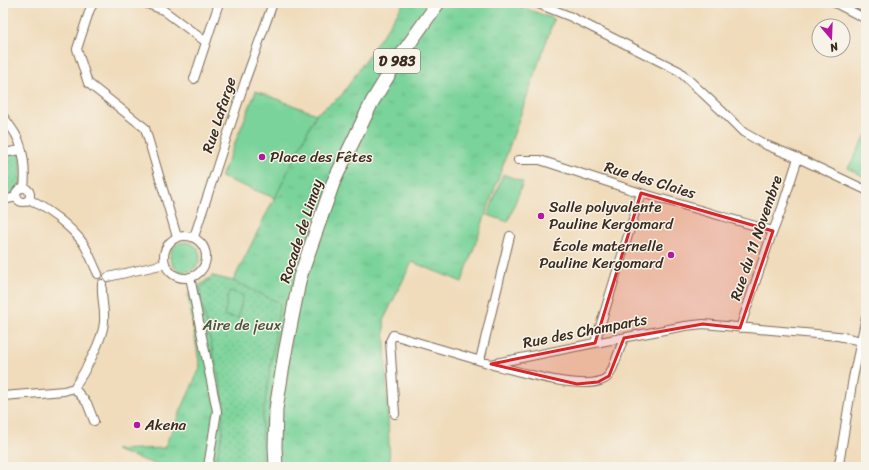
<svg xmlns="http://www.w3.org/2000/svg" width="869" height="470" font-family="Sriracha,sans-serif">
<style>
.grass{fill:url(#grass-tufts);stroke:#5a7e5c}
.park{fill:url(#park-dots);stroke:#5a7e5c}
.pitch{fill:#79d39a;stroke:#5a7e5c}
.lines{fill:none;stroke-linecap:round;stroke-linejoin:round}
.minor-casing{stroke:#7a6855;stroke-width:10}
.primary-casing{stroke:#7a6855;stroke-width:15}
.minor{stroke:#fff;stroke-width:8}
.primary{stroke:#fff;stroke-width:13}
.marked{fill:#d62828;fill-opacity:0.2;stroke:#d62828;stroke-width:3;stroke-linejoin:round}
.poi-dot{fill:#b5179e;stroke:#f7f3e8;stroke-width:1.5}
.labels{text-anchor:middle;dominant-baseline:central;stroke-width:3;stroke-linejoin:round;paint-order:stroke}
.shield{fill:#f7f3e8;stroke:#73665b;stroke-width:1}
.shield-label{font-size:14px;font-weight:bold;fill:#3b2a1e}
.street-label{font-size:15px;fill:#3b2a1e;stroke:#f7f3e8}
.poi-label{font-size:15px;fill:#3b2a1e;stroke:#f7f3e8;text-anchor:start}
.park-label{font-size:15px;fill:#4a543d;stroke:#f7f3e8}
</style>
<defs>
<pattern id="grass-tufts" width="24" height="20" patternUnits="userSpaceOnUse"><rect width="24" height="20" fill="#79d39a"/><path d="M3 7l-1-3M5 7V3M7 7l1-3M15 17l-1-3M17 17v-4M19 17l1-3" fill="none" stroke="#6ab584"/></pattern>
<pattern id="park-dots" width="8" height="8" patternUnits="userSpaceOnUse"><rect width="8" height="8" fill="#79d39a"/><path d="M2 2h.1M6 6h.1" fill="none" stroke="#6ab584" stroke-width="1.8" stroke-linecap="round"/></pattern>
</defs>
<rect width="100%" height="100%" fill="#f7f3e8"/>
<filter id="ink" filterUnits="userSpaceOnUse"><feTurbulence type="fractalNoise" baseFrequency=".025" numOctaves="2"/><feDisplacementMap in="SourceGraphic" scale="8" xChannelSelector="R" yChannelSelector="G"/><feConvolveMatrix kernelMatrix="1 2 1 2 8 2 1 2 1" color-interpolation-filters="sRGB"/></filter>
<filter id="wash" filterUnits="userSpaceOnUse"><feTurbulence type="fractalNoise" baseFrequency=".012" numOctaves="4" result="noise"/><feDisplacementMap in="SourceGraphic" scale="16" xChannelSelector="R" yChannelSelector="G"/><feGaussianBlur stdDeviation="0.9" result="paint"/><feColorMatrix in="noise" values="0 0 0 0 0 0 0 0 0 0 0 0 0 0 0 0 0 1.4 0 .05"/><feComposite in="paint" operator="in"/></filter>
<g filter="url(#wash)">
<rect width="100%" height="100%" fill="#f0dcbb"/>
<path class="grass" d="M404 3H511L554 19 462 282 412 262 384 319 390 467H163L115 450 164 448 200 368 188 294 212 276 233 281 316 114 341 96Z
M170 257a15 15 0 1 1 30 0a15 15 0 1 1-30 0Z"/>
<path class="park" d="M21 150V189L18 191 16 195 3 200V153Z
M212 276 233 281 280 303 262 422 261 467H215L223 430 222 391 201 300 200 289Z"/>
<path class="pitch" d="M256 91 316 114 275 198 221 177Z
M866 135V178L848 168Z
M503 174 523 182 508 222 488 215Z
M229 291 243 295 238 318 224 316Z"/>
</g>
<g filter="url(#ink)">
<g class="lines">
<g class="minor-casing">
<path id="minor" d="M94 3 90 9 77 49 88 83 145 128 177 237
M145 3 163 10 206 42
M536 3 569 16 679 71 723 112 743 132 766 145 798 158 866 190
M835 3 866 19
M194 79 219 3
M3 116C7 122 12 128 16 135 24 149 26 172 24 188
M3 153 21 150
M518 160H540L641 193 773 231
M16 195a7 7 0 1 1 14 0a7 7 0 1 1-14 0Z
M29 199C47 209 71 226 83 243 89 252 93 264 98 274
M3 200 17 197
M164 257a21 21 0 1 1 42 0a21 21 0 1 1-42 0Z
M194 237 245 81 273 3
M108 277 165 264
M190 277 217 411 208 467
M740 328 770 239 782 208 798 158
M595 343 641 193
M480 360 510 236
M493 365C515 370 594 396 609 375 614 368 620 347 624 338
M74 388 87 403 94 421
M3 396 64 391 74 388C84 373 103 340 104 322 105 309 101 297 102 284
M395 414 390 341 393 335 491 364 595 343 685 326 703 324 838 336 866 342
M838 467 840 458 853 378 866 317"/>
</g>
<g class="primary-casing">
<path id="primary" d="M276 467 275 447 276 409 285 353 300 277 333 183 372 102 397 61 438 3"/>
</g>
<use href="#minor" class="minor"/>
<use href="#primary" class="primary"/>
</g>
</g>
<path class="marked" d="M641 193 773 231 740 328 703 324 624 338 609 376 598 382 577 384 491 364 595 343Z"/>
<g class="poi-dot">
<circle cx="262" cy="157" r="4"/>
<circle cx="541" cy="216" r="4"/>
<circle cx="671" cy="255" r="4"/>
<circle cx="137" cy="425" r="4"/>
</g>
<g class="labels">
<rect class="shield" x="374" y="49" width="46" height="24" rx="3"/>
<g class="shield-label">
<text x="397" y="61">D 983</text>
</g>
<g class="street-label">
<text transform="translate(219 115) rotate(-72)">Rue Lafarge</text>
<text transform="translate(650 180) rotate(17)">Rue des Claies</text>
<text transform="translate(301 231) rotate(-72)">Rocade de Limay</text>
<text transform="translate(756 238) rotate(-71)">Rue du 11 Novembre</text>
<text transform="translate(585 331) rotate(-11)">Rue des Champarts</text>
</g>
<g class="poi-label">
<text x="270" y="157">Place des Fêtes</text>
<text x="549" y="207">Salle polyvalente<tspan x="549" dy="17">Pauline Kergomard</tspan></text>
<text x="663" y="246" text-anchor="end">École maternelle<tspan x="663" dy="17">Pauline Kergomard</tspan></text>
<text x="145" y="425">Akena</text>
</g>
<g class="park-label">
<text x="242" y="325">Aire de jeux</text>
</g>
</g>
<rect width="869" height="470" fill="none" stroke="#f7f3e8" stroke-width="16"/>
<g transform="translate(831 38) rotate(161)"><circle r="19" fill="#f7f3e8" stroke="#aca397"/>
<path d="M0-3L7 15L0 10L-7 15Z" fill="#b5179e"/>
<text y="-6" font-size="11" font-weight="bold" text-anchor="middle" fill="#3b2a1e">N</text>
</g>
</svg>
